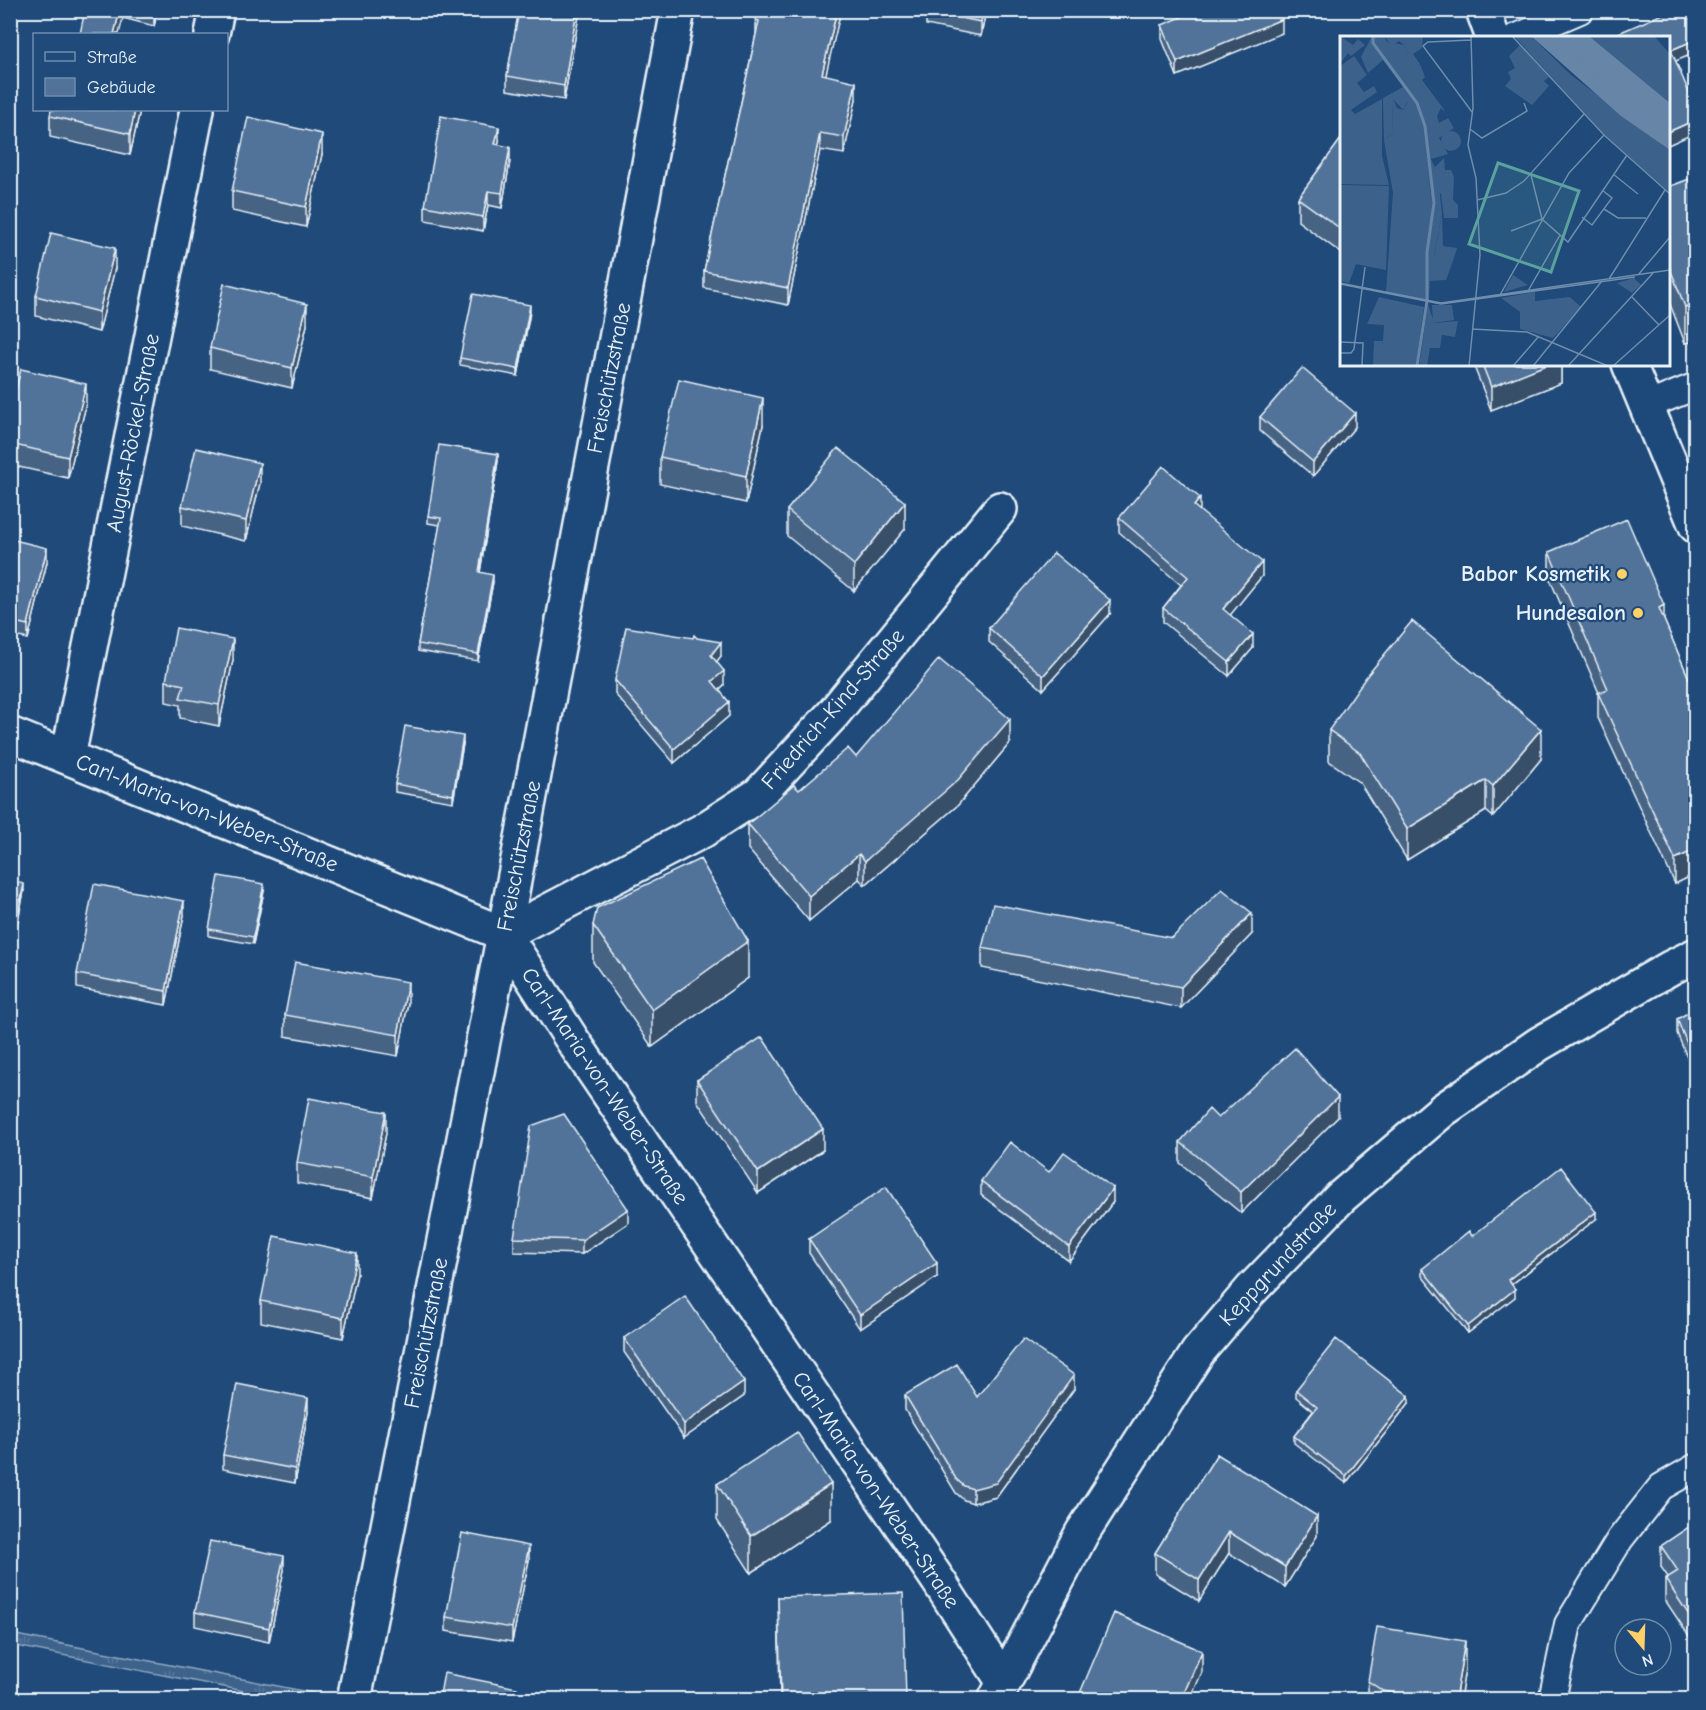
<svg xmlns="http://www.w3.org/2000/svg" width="1706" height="1710" font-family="'Comic Neue',sans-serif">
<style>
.grass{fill:url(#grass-tufts);stroke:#92aac2;stroke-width:1.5}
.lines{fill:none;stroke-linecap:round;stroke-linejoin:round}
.lane-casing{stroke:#e8f1f8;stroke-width:30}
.street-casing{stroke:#e8f1f8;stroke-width:38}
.secondary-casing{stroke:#e8f1f8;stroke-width:38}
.lane{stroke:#1f4a7a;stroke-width:26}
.street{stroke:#1f4a7a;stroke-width:33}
.secondary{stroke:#1f4a7a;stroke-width:33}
.wall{fill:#466384;stroke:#e8f1f8;stroke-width:1.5}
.shaded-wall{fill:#39506b;stroke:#e8f1f8;stroke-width:1.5}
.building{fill:#517399;stroke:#e8f1f8;stroke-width:1.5}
.poi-dot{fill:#ffd166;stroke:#1f4a7a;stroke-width:2}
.labels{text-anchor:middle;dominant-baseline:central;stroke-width:4.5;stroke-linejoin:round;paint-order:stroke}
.street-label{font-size:22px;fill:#e8f1f8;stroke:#1f4a7a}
.poi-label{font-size:22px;font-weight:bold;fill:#e8f1f8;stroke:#1f4a7a;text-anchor:end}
.inset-river{fill:none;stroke:#6685a7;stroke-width:3}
.inset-road{fill:none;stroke:#6f8dac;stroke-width:1.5}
.view{fill:#5ba19e;fill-opacity:0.15;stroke:#5ba19e;stroke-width:3}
.inset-edge{fill:none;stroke:#e8f1f8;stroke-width:3}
</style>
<defs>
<pattern id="grass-tufts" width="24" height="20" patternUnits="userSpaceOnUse" patternTransform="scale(1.5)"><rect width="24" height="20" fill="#3c628c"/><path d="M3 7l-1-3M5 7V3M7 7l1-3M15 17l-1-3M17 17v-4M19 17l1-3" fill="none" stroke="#58799d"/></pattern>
</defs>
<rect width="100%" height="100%" fill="#1f4a7a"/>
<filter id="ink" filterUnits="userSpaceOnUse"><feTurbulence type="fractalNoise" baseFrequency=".0167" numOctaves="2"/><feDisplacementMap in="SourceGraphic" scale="12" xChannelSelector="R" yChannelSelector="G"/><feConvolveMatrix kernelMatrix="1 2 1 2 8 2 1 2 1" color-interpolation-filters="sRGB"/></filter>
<g filter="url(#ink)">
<path class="grass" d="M11 1634 314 1693 313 1699H284L11 1645Z"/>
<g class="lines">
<g class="lane-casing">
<path id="lane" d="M1515 38 1580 10
M1646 406 1696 386
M1552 1700 1568 1624 1620 1539 1661 1487 1696 1467"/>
</g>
<g class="street-casing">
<path id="street" d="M212 34 217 10
M10 734 504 934 573 1041 938 1580 1003 1681
M68 757 197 110
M504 934 702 831 758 795 833 714 1000 509
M996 1698 1082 1533 1198 1352 1251 1290 1341 1197 1443 1110 1539 1044 1670 968 1696 955
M354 1700 504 934 678 10"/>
</g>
<g class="secondary-casing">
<path id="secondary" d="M1483 10 1493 38
M1629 364 1696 526"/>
</g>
<use href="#lane" class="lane"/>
<use href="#street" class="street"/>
<use href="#secondary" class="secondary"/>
</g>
<path class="wall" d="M85 10H158L154 26 123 18Z
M519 10H580L564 100 507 90V76Z
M841 10 825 75 856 99 844 154 820 150 788 305 704 288V271L756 34V20Z
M926 10H986L981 36 926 25Z
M1162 25 1282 33 1177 76 1162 39Z
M140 110 130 155 50 137V116Z
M1341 139V253L1298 221V198Z
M499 141 498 145 510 161 502 208 488 205 483 231 425 220V206Z
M322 154 306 227 232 211V191Z
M1695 177V355L1690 342 1685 343 1668 299V187Z
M115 268 99 332 36 316V296Z
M530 312 518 376 460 365V358Z
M307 325 292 388 210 369V348Z
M1473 364H1561V383L1491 410Z
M86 405 68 478 10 465V414Z
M1260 417 1355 427 1313 476 1260 431Z
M763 425 746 503 660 484V457Z
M498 461 480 572 493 582 478 661 418 651V644L440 525 428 523V516Z
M260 483 246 541 182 526V506Z
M787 510 905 529 854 591 787 536Z
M1200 511 1262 576 1230 615 1253 648 1229 676 1163 622V608L1181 585 1119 532V518Z
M10 539 47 562 28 639 10 635Z
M1549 552 1664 620 1695 693V874L1675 884 1598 718V693H1599L1549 577Z
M1110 614 1043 690 989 642V628Z
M697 638 721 656 716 662 724 685 719 690 729 716 674 763 615 694V680Z
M233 660 219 726 180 718V705L166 702V681Z
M1329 730 1541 759 1493 817 1486 811 1407 860 1360 783 1329 761Z
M1010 743 958 805 865 885 859 879 809 921 748 849V824L799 790 856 757Z
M463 744 453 802 395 792V784Z
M10 881 24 891 17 925 10 923Z
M264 891 253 944 209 936V929Z
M184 915 166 1005 77 988V974Z
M593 925 748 978 652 1047 593 962Z
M1252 934 1181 1008 982 968V948Z
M408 1003 398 1056 285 1036V1015Z
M1695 1009V1077L1677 1033V1019Z
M697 1080 823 1150 758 1193 697 1101Z
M1338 1117 1241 1213 1180 1163V1142L1218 1118Z
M386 1133 373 1198 297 1183V1163Z
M1049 1172 1113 1202 1069 1261 981 1195V1181Z
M1596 1219 1511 1285 1515 1297 1468 1333 1422 1276V1269L1472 1236Z
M628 1223 582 1254 514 1252V1238Z
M809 1239 937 1277 860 1329 809 1253Z
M357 1274 343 1338 261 1322V1301Z
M624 1338 744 1396 684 1438 624 1352Z
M1074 1389 996 1497 973 1503 964 1500 956 1493 905 1410V1395L977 1397Z
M1296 1390 1409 1403 1346 1483 1294 1443V1436L1313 1411 1296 1397Z
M308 1412 295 1483 223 1469V1455Z
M1217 1454 1317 1536 1285 1587 1229 1553 1199 1601 1155 1574V1553Z
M717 1484 831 1520 751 1573 717 1520Z
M1695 1523V1645L1665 1600V1579L1668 1577 1661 1567V1546Z
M529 1560 512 1642 446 1631V1617Z
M284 1570 269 1642 195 1626V1612Z
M778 1597 906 1700H780Z
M1465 1668 1460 1700H1368V1681Z"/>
<path class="shaded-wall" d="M120 10H123V18L119 34H114Z
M154 10H158L154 26Z
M577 10H580L564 100V86Z
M837 10H841L822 91V74Z
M983 10H986L981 36V22Z
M1282 19V33L1177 76V62Z
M1695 40V53L1671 63V50Z
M856 82V99L844 154V137Z
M135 110H140L130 155V134Z
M1695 120V133L1668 145V132Z
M499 127V141L495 158V144Z
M820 133V150L788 305V288Z
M322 134V154L306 227V207Z
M510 147V161L502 208V193Z
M488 191V205L483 231V217Z
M115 248V268L99 332V312Z
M307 304V325L292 388V368Z
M530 305V312L518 376V369Z
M1690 305V342L1685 343V307Z
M1548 364H1561V383L1491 410V387Z
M86 384V405L68 478V457Z
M763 398V425L746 503V476Z
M1355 413V427L1313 476V462Z
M498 454V461L479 579V572Z
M260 463V483L246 541V521Z
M1200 498V512L1194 506Z
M905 502V529L854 591V565Z
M47 548V562L28 639V625Z
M1262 562V576L1223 624V609Z
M493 575V582L478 661V654Z
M1110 600V614L1043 690V676Z
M1664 605V630L1659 608Z
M1253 634V648L1229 676V662Z
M233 639V660L219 726V705Z
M721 642V656L711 669V655Z
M724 671V685L712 696V681Z
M729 702V716L674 763V749Z
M1010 719V743L958 805 865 885V861Z
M1541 729V759L1493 817V786Z
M463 736V744L453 802V795Z
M1486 780V811L1407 860V829Z
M1695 850V874L1675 884V859Z
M859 854V879L809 921V896Z
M24 884V891L17 925V918Z
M264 884V891L253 944V937Z
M184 901V915L166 1005V991Z
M1252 913V934L1181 1008V987Z
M748 941V978L652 1047V1010Z
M408 982V1003L398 1056V1035Z
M1338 1097V1117L1241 1213V1192Z
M386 1112V1133L373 1198V1177Z
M823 1129V1150L758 1193V1172Z
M1113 1188V1202L1069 1261V1247Z
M628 1209V1223L582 1254V1240Z
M1596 1212V1219L1508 1287V1280Z
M357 1253V1274L343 1338V1318Z
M937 1263V1277L860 1329V1315Z
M1515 1289V1297L1468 1333V1326Z
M1074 1375V1389L996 1497 973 1503V1489Z
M744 1382V1396L684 1438V1424Z
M1409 1396V1403L1346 1483V1476Z
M308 1398V1412L295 1483V1469Z
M831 1484V1520L751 1573V1536Z
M1317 1516V1536L1285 1587V1567Z
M1229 1532V1553L1199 1601V1580Z
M529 1546V1560L512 1642V1628Z
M284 1556V1570L269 1642V1628Z
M1465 1641V1668L1460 1700H1455Z
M1202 1651V1672L1190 1700H1181Z"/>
<path class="building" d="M85 10H120L114 34H80Z
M519 10H577L564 86 507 76Z
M758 10H837L822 74 856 82 844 137 820 133 788 288 704 271 759 21 756 20Z
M926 10H983L981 22 926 11Z
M1199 10H1279L1282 19 1177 62 1162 25Z
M1672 10H1695V40L1671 50 1695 107V120L1668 132V38H1607Z
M51 110H135L130 134 50 116Z
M441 116 499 127 495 144 510 147 502 193 488 191 483 217 425 206Z
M248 117 322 134 306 207 232 191Z
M1341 139V229L1298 198Z
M1695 177V318L1690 305 1685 307 1668 263V187Z
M51 233 115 248 99 312 36 296Z
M224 284 307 304 292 368 210 348Z
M473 294 530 305 518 369 460 358Z
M1482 364H1548L1491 387Z
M1302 368 1355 413 1313 462 1260 417Z
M21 369 86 384 68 457 10 444V414Z
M679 379 763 398 746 476 660 457Z
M439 445 498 454 479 572 493 575 478 654 418 644 441 518 428 516Z
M196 448 260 463 246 521 182 506Z
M838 448 905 502 854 565 787 510Z
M1163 466 1200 498 1194 506 1262 562 1223 609 1253 634 1229 662 1163 608 1188 577 1119 518Z
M1627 519 1664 605 1659 608 1695 693V850L1675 859 1598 693 1608 689 1549 552Z
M10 539 47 548 28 625 10 621Z
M1054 553 1110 600 1043 676 989 628Z
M1412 621 1541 729 1493 786 1486 780 1407 829 1360 753 1329 730 1366 677Z
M626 627 693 638 694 635 697 638 721 642 711 655 724 671 712 681 729 702 674 749 615 680Z
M176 628 233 639 219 705 180 698 184 685 166 681Z
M939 659 1010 719 958 780 865 861 859 854 809 896 748 824 794 785 799 790 848 748 856 757Z
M405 726 463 736 453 795 395 784Z
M700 859 748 941 652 1010 593 925 597 908Z
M219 876 264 884 253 937 209 929Z
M10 881 24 884 17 918 10 916Z
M94 884 184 901 166 991 77 974Z
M1222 889 1252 913 1181 987 982 948 993 904 1172 938Z
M295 962 408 982 398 1035 285 1015Z
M1695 1009V1063L1677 1019Z
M762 1037 823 1129 758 1172 697 1080Z
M1295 1048 1338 1097 1241 1192 1180 1142 1209 1109 1218 1118Z
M309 1098 386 1112 373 1177 297 1163Z
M564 1114 628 1209 582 1240 514 1238 531 1126Z
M1010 1142 1049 1172 1064 1152 1113 1188 1069 1247 981 1181Z
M1561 1167 1596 1212 1508 1280 1515 1289 1468 1326 1422 1269 1469 1231 1472 1236Z
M886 1187 937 1263 860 1315 809 1239Z
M274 1236 357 1253 343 1318 261 1301Z
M685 1296 744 1382 684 1424 624 1338Z
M1023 1339 1074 1375 996 1483 973 1489 964 1486 956 1479 905 1395 957 1364 977 1397Z
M1336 1339 1409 1396 1346 1476 1294 1436 1317 1407 1296 1390Z
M237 1384 308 1398 295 1469 223 1455Z
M797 1432 831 1484 751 1536 717 1484Z
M1217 1454 1317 1516 1285 1567 1229 1532 1199 1580 1155 1553Z
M1695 1523V1624L1665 1579 1678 1571 1661 1546Z
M462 1533 529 1546 512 1628 446 1617Z
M210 1541 284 1556 269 1628 195 1612Z
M903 1593 906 1700H781L778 1597Z
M1114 1613 1202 1651 1181 1700H1077Z
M1377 1627 1465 1641 1455 1700H1437L1383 1691 1368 1681Z
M444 1673 517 1688 514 1700H439Z"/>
</g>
<g class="poi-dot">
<circle cx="1622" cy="574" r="6"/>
<circle cx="1638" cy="613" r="6"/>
</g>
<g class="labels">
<g class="street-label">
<text transform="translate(609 378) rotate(-79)">Freischützstraße</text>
<text transform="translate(133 433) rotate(-79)">August-Röckel-Straße</text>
<text transform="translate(833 709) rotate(-49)">Friedrich-Kind-Straße</text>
<text transform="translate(207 813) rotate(22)">Carl-Maria-von-Weber-Straße</text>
<text transform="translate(519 856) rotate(-79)">Freischützstraße</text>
<text transform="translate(605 1086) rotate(56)">Carl-Maria-von-Weber-Straße</text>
<text transform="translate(1278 1264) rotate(-47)">Keppgrundstraße</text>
<text transform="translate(426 1333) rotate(-79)">Freischützstraße</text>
<text transform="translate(876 1490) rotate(56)">Carl-Maria-von-Weber-Straße</text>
</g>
<g class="poi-label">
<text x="1610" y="574">Babor Kosmetik</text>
<text x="1626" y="613">Hundesalon</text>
</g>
</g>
<g transform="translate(1340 36)">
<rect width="330" height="330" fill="#1f4a7a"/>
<path d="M32 0H44L47 6 64 9 69 17 63 21 71 33 80 28 85 41 82 44 103 72 105 76 101 72 97 80 99 87 108 82 114 92 99 102 108 118 91 123 102 146 108 182H104L101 158 94 149 89 265 85 264 84 232 91 158 85 120 67 66 63 74 53 63 52 98 44 104 43 62 63 51 43 24 28 37 21 21ZM174 0H191L231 39 330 114V157L264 98ZM249 0H314L330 18V67Z" fill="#3c628c"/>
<path d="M180 9 209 41 204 45 209 50 192 69 165 50 171 43 168 36 175 32 169 20ZM53 62 57 72 63 74 70 62 82 90 92 167 85 226V264L46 256 53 157 44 104 52 98ZM102 178 103 210 117 212 113 225 94 221ZM88 268 94 287 118 285 115 301 102 299 100 312H90L87 330H79Z" fill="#3c628c"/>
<path d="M0 0 13 9 18 3 25 9 11 20 8 17 0 28ZM44 0H83L82 12 73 18 80 28 71 34 62 21 69 17 64 9 59 5 52 10ZM14 20 27 39 17 47 24 56 34 50 37 56 11 74 15 78 42 63V120L49 149 0 148V30ZM101 105a10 10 0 1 1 20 0a10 10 0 1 1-20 0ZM104 122 105 134H111L114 141 113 164 118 169V182H108L98 141 102 178 94 220 113 225 106 244 89 245 93 149 98 148 95 131ZM0 149 49 150 46 234 16 228 9 247 0 245ZM173 239 188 249 164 256ZM294 242 301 249 292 257 277 247ZM195 256V265L230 261 241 271 213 302 180 293V276L161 262ZM39 261 84 271 76 330H33L34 305H43L44 289 27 288ZM92 269H112L114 284 93 287Z" fill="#3c628c"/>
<path d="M191 0H249L330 67V114L281 80Z" fill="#6685a7"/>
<path class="inset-river" d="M33 0V7L77 67 85 90 94 167 87 216V265L77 330M210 0 284 64 330 95"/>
<path class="inset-road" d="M172 0 264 99 330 158M131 4 88 6 83 10 132 76M130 93 142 102 187 75 184 67M273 138 298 158M191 139 202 183 228 206 287 119M137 164 166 157 184 145 244 78M264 173 278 182H306M242 181 252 189 272 162 262 154M171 195 202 183M298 239 330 201M269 243 325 154M0 247 101 267 330 234M0 248 101 268 295 241M188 255 220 199M160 259 229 137 264 99M292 261 319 289M132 293 187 296 268 330M0 306 23 307 22 330M0 317H11L14 313 25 231M129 330 140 219 136 142 128 109 133 72 131 0M173 330 199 300M193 330 262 245M228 330 314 236M273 330 330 279"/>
<path class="view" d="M158 127 239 155 211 236 129 208Z"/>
<rect width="330" height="330" class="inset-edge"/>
</g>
<rect width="1706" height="1710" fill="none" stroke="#1f4a7a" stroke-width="36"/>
<rect x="18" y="18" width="1670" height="1674" fill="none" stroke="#e8f1f8" stroke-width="2" filter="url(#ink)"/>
<rect x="33" y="33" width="195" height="78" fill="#1f4a7a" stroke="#6f8dac" stroke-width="1.5"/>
<rect x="45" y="52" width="30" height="9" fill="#1f4a7a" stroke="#6f8dac" stroke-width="1.5"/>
<text x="87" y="63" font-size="18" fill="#e8f1f8">Straße</text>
<rect x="45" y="78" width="30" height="18" fill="#517399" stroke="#6f8dac" stroke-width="1.5"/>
<text x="87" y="93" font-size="18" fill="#e8f1f8">Gebäude</text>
<g transform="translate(1643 1647) rotate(161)"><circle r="28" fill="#1f4a7a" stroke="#6f8dac" stroke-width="1.5"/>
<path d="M0-4.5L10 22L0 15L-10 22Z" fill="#ffd166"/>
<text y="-9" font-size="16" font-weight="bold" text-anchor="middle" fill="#e8f1f8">N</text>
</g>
</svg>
